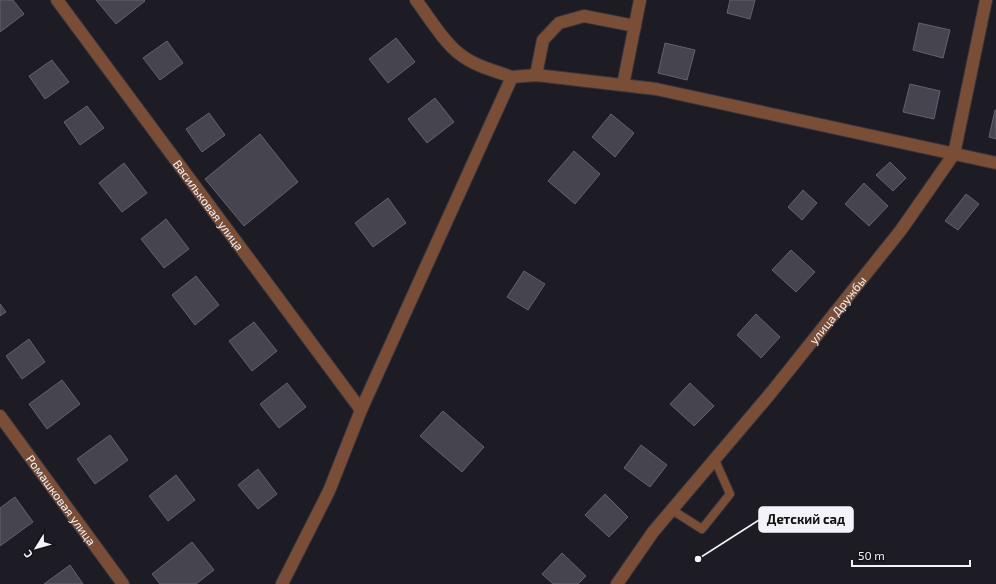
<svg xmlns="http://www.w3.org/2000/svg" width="996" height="584" font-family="'Exo 2',sans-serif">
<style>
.building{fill:#46444e;stroke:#63616b}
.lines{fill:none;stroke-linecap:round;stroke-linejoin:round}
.lane-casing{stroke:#37363e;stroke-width:10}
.street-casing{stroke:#37363e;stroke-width:14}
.lane{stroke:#7a4d36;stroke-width:8}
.street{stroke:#7a4d36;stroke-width:12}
.labels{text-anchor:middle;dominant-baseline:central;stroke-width:4;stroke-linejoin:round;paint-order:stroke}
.street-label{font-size:12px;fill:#f4f3f9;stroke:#14131a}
.leader{fill:none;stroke:#f4f3f9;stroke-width:1.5}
.callout-dot{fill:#f4f3f9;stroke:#14131a;stroke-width:1.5}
.callout{fill:#f4f3f9;stroke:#f4f3f9;stroke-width:1.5}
.callout-label{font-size:13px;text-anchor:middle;font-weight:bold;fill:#111}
</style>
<rect width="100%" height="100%" fill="#1d1c24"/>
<path class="building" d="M0 0H13L24 14 0 32Z
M96 0H144L145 1 116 24Z
M730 0H755L750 19 727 13Z
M919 23 950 30 943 58 913 50Z
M396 38 415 62 388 83 369 59Z
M167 41 183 63 160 80 143 58Z
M665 43 695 50 687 80 658 73Z
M52 60 69 82 45 99 29 76Z
M910 84 940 91 934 119 903 112Z
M435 98 454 122 427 143 408 119Z
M87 106 104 128 80 145 64 122Z
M995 110H996V139L989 137Z
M209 113 225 135 202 152 186 129Z
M611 114 634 133 615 157 592 137Z
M260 134 298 182 244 226 205 179Z
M574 151 600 174 575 204 548 181Z
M890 162 906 178 893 191 876 175Z
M124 163 147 193 122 212 99 183Z
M864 183 888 206 869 226 845 204Z
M803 190 817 203 802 220 788 207Z
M966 194 979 204 958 230 945 221Z
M388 198 406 223 373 247 355 223Z
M166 219 189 249 164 268 141 239Z
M791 250 815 272 796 292 772 270Z
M524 271 545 284 528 310 507 297Z
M196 276 219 305 195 325 172 295Z
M0 304 6 312 0 316Z
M756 314 780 337 761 358 737 335Z
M254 322 277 351 252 371 229 341Z
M29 339 45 362 22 379 6 356Z
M62 380 80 404 47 429 29 404Z
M287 383 306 407 279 428 260 404Z
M690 383 714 406 694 426 670 404Z
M443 411 484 447 462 472 420 436Z
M110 435 128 460 95 484 77 459Z
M641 445 667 465 650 487 624 468Z
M258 469 277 494 258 509 238 485Z
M176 475 195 500 168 521 149 496Z
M605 494 628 517 609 537 585 515Z
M15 497 33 522 0 546V508Z
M192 542 214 570 196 584H160L152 574Z
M562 553 586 576 578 584H553L542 574Z
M70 565 83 584H44Z"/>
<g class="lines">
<g class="lane-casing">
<path id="lane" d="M672 510 702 529 730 494 715 460"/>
</g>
<g class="street-casing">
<g id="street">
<path id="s1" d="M57 0 361 410"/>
<path d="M416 0C428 16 445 44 461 55 475 66 495 71 512 77"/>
<path d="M536 75 543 40 559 23 584 16 635 26"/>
<path d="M623 85 640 0"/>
<path id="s2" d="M0 416 123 584"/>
<path d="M282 584 329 491 361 410 512 77 536 75 656 89 996 163"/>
<path id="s3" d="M617 584 653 532 770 394 901 230 954 154 986 0"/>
</g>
</g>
<use href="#lane" class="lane"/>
<use href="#street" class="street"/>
</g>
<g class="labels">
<g class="street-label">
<text stroke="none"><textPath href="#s1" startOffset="255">Васильковая улица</textPath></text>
<text stroke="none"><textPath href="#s3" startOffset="352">улица Дружбы</textPath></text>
<text stroke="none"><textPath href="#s2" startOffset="104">Ромашковая улица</textPath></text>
</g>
</g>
<path class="leader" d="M698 559L759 520"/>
<circle class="callout-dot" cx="698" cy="559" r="4"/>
<rect class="callout" x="759" y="507" width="94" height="25" rx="4"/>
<g class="callout-label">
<text x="806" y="524">Детский сад</text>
</g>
<g transform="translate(36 548) rotate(233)" stroke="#14131a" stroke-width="3" paint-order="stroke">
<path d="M0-3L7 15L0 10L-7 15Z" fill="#f4f3f9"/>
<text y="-6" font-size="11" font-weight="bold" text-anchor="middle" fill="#f4f3f9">С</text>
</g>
<path d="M852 560v6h118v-6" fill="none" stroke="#f4f3f9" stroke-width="2"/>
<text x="858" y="560" font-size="12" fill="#f4f3f9" stroke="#14131a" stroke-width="3" paint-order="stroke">50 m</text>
</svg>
